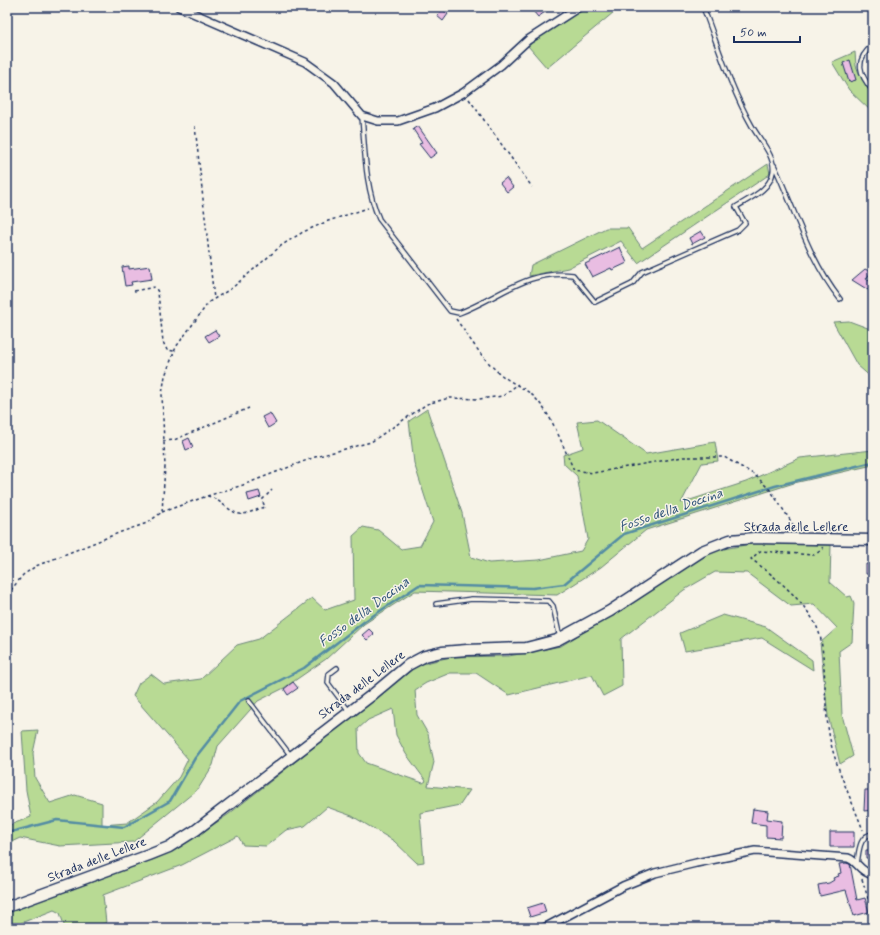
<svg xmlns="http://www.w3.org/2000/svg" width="880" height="935" font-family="Mynerve,sans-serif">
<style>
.green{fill:#b8da94;stroke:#6a8479;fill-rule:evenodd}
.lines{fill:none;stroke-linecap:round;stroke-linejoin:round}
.stream{stroke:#538ca4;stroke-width:2.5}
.building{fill:#e9bde2;stroke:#1b2f5e}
.lane-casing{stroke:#1b2f5e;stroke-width:6}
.street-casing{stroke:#1b2f5e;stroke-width:10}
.secondary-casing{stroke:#1b2f5e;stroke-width:13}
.path{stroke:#1b2f5e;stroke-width:1.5;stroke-dasharray:3 3;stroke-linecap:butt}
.lane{stroke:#f7f3e8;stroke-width:3.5}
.street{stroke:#f7f3e8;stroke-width:7}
.secondary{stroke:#f7f3e8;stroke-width:10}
.labels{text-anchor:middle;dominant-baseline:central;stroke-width:3;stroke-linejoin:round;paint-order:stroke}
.street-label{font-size:13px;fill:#1b2f5e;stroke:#f7f3e8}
.water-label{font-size:14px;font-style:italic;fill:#32567b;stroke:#f7f3e8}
</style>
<rect width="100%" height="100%" fill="#f7f3e8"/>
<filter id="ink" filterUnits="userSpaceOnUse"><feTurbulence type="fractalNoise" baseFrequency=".025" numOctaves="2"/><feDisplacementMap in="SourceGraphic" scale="8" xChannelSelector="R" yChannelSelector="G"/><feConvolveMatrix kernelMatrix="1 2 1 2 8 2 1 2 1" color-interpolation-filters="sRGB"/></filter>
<g filter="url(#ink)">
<path class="green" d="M588 7H620L547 68 528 46 551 28Z
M855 52 856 66 862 80 873 96V113L849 90 832 62Z
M768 164 770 174 638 263 621 241 568 268 529 276 531 265 606 228H628L642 248Z
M849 321 873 330V379L857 365 833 322Z
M427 409 462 513 471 557 489 563 539 560 581 551 588 539 577 476 564 464 563 455 583 448 577 422 597 420 646 454 715 442 718 461 702 463 681 503 746 482 800 458 873 450V465L794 483 646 530 601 567 557 595 415 591 364 624 326 659 284 688 258 701 218 746 213 765 198 789 133 842 60 846 20 838 7 844V826L31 817 26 790 22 731 38 730 33 753 35 778 50 803 75 795 102 803V825L127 823 157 802 179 777 188 759 133 696 139 683 151 674 164 684 201 679 237 645 259 639 312 598 325 610 354 600 353 536 363 527 378 530 401 549 420 546 433 522 414 463 409 421Z
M756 543 831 545 830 582 847 597 851 596 854 603 852 642 839 651 842 715 853 756 840 764 828 716 820 643 837 628 814 604 791 606 747 573 715 572 684 590 621 639 622 686 603 696 592 675 509 695 476 673H450L426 683 415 690 417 715 428 734 434 762 428 786 470 790 460 805 420 813 424 862 417 863 394 841 352 816 327 807 305 826 286 830 266 846 243 845 238 836 182 865 103 895 106 923 86 928H65L60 913 54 910 21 923 23 928H7V913L157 858 182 846 229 814 418 665 450 657 509 656 561 646 713 551ZM393 709 396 735 406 754 426 781 423 783 366 763 359 753 358 729 368 720Z
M723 615 766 627 812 660 813 670 762 638 685 651 680 633Z"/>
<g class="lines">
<path class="stream" d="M7 833 57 820 124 827 170 801 195 758 240 701 304 668 365 621 419 585 533 588 564 584 624 534 775 486 873 462"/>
</g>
<path class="building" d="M539 7H552L538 17 533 11Z
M442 9 448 14 443 21 437 16Z
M850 60 856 80 849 82 843 63Z
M418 126 437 153 430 158 419 144 422 143 413 129Z
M506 178 513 187 507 192 500 183Z
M701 231 705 237 692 244 689 238Z
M620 247 627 263 612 270 611 268 592 277 585 264Z
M129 266V269L150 266 152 279 131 282 132 285 125 286 122 267Z
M865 269 871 272 866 279 873 283V293L852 280Z
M215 330 219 336 209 342 205 336Z
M270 413 276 423 268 428 262 417Z
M189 438 193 447 186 450 183 441Z
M259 491 261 497 249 501 247 494Z
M866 564H873V574H866Z
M369 629 374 634 367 640 362 635Z
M293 682 298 688 288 695 284 689Z
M865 790H873V810L864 811Z
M753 809 768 811 767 819 782 821 781 838 766 837V825L751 823Z
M830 832H854V847H830Z
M866 850H873V858H866Z
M846 863 850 864 857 900 865 898 869 912 854 916 846 890 820 896 818 885 829 883 834 880 833 878 839 876 838 874 841 873 839 864Z
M543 903 546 912 530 917 527 908Z"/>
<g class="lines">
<g class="lane-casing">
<path id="lane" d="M873 45C854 60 859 74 873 91
M362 117C365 151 365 187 379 219L450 311 459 313C499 298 527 269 573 275L595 302 632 284 642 272 738 230 745 223 736 207C750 198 770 190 773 172 776 157 759 139 752 126 731 89 718 46 703 7
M774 165C795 210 809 260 840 299
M436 604 472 599 549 601 553 606 560 638
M337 668 329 674 328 683 349 711
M249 701 291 756
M857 863C859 852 859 835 873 834"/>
</g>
<g class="street-casing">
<path id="street" d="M179 7 305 62 334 83 362 116 378 121H398L435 108 463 93 501 65 528 40 579 7
M544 928 623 886 655 873 696 863 755 851 848 858C859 862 858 871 873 875"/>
</g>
<g class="secondary-casing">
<path id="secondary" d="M7 907 149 855 169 847 196 830 372 695 408 665 425 656 442 652 467 650 526 648 557 640 610 611 702 551 730 540 754 538 873 540"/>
</g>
<path class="path" d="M469 99 532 187
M195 126 214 299
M134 291 155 287 158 292 163 342 167 350 174 351
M456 319C471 340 485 364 507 379 517 386 529 390 537 400 554 419 563 447 574 470L593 473 683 457H724L755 475 771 491 796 529
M163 441 174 440 249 408
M207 496 243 485 315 457 371 442 427 404 449 398 479 399 503 396 518 384
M162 512 207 496C220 498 232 516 243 514 250 513 258 509 265 507L262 500 272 490
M822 547 823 549 814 555 760 551 751 559C775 576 816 610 821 640 827 676 823 712 832 748 840 776 853 804 863 830
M7 595 23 575 36 566 121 532 147 523 162 512 165 467 162 394 165 376 176 347 209 302 232 288 282 245 303 232 328 221 368 208
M862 879 873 914"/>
<use href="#lane" class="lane"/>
<use href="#street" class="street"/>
<use href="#secondary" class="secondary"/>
</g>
</g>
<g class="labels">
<g class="street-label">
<text x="796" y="527">Strada delle Lellere</text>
<text transform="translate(362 685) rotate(-37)">Strada delle Lellere</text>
<text transform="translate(97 860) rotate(-21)">Strada delle Lellere</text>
</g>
<g class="water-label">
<text transform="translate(671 510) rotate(-19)">Fosso della Doccina</text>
<text transform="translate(364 612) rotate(-36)">Fosso della Doccina</text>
</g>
</g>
<rect width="880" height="935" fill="none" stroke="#f7f3e8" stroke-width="24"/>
<rect x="12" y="12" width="856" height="911" fill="none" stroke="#1b2f5e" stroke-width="1.5" filter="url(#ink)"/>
<path d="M734 36v6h66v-6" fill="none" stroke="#1b2f5e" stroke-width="2"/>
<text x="740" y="36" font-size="12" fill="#1b2f5e" stroke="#f7f3e8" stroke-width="3" paint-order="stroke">50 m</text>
</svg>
